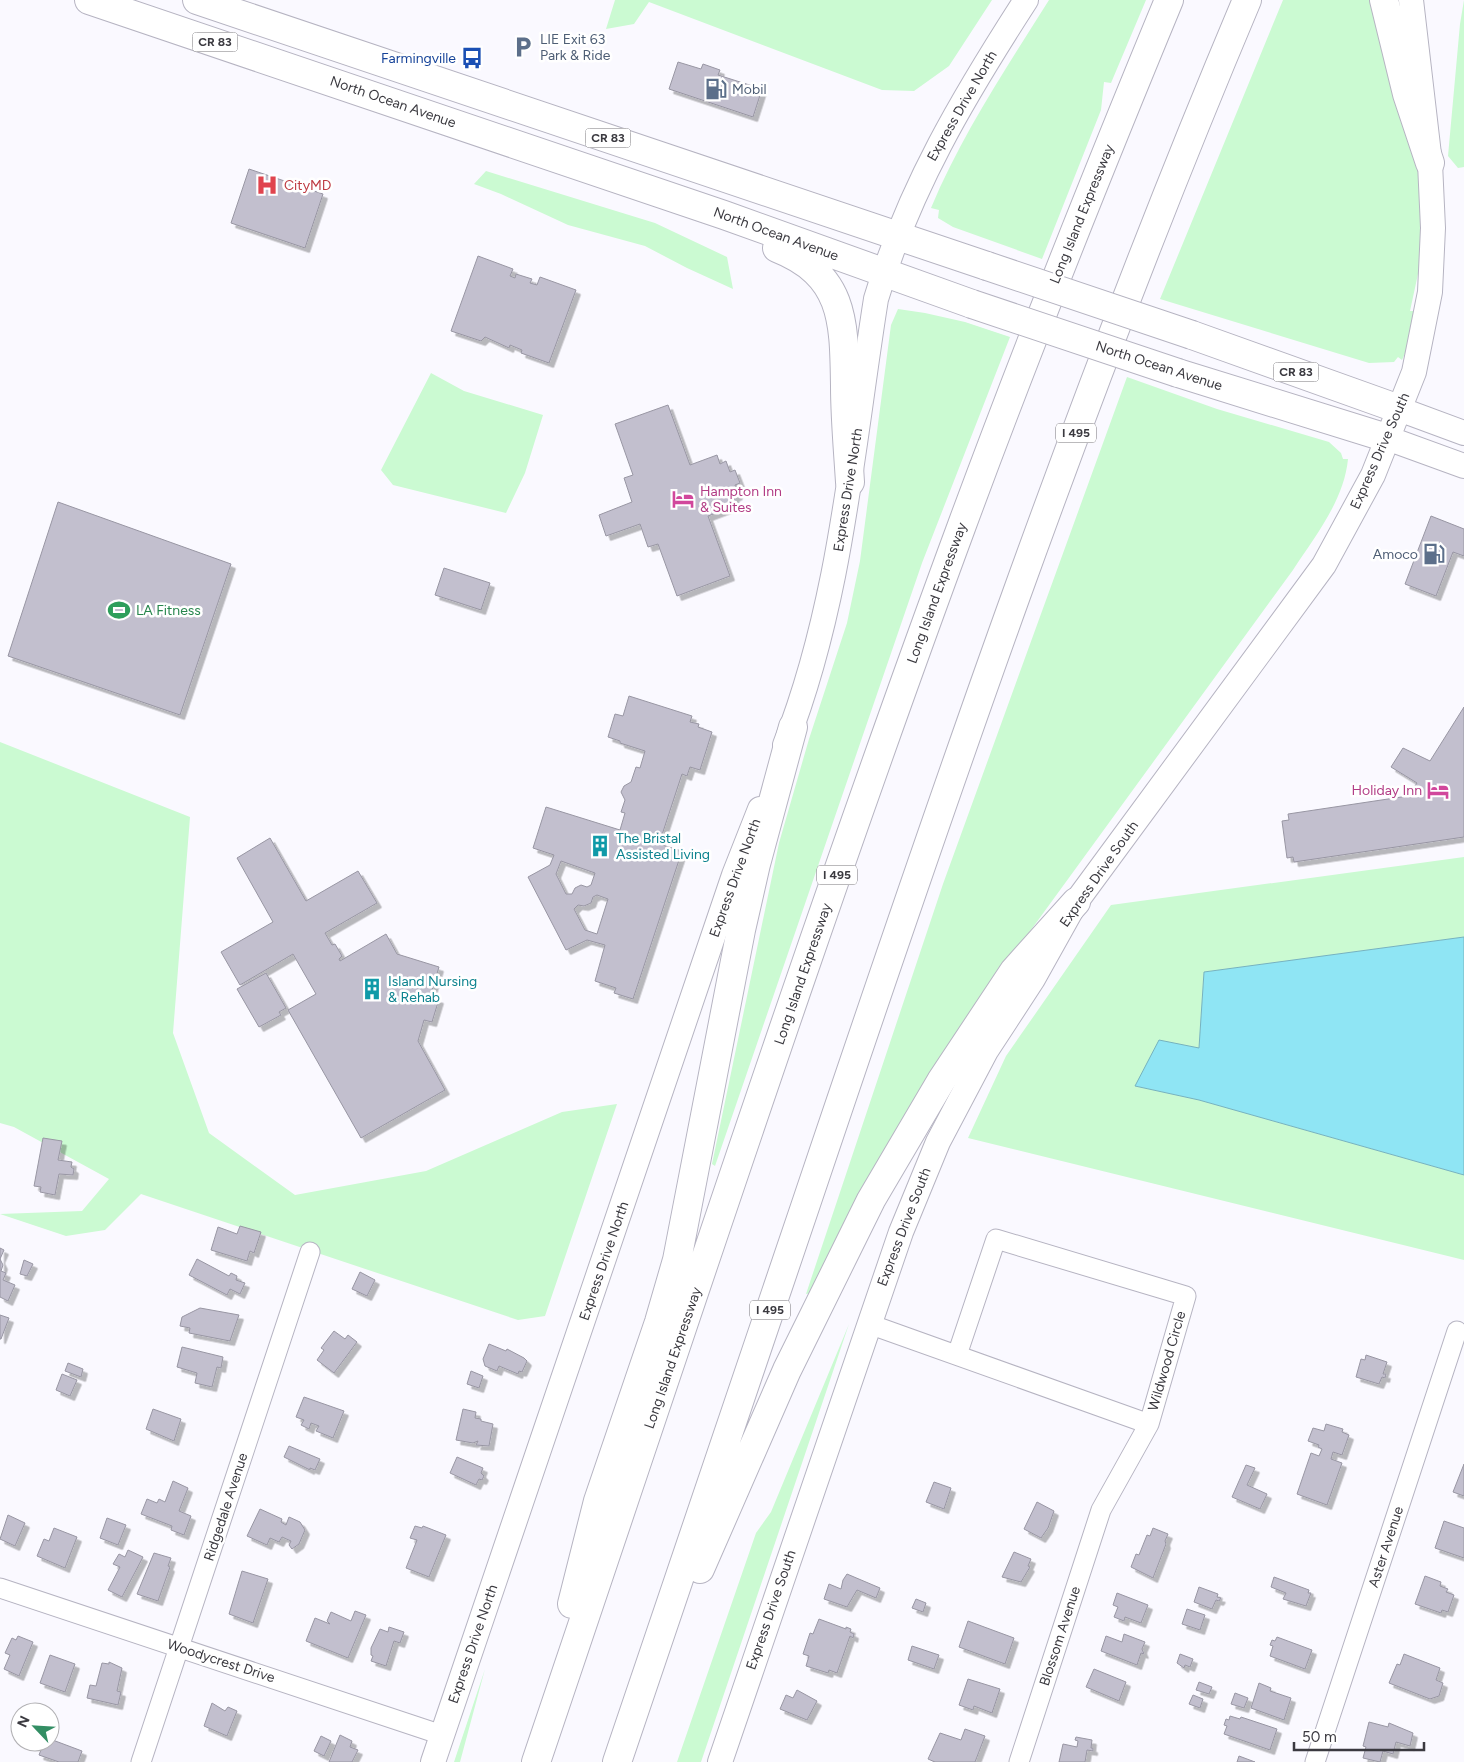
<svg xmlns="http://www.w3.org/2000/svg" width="1464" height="1762" font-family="Figtree,sans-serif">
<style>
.green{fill:#cbfad2}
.water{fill:#8fe5f4;stroke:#76b2be}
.building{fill:#c2bfce;stroke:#9896a3;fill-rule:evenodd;filter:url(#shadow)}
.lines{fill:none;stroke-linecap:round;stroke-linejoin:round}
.minor-casing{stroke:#b6b4c2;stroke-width:21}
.major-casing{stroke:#b6b4c2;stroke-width:26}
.highway-casing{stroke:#b6b4c2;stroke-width:30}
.minor{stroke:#fff;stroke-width:19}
.major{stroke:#fff;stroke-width:24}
.highway{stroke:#fff;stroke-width:28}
.highway-bridge-casing{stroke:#b6b4c2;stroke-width:30;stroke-linecap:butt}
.highway-bridge{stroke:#fff;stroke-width:28}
.labels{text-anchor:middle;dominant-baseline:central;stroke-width:5;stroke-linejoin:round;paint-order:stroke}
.shield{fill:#fff;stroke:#767579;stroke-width:1}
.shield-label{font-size:12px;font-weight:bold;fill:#3b3a40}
.service-label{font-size:14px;fill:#4e5e75;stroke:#fff;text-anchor:start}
.transit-label{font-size:14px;fill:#164399;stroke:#fff;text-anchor:end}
.street-label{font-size:14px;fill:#3b3a40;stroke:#fff}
.health-label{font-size:14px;fill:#be3a42;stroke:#fff;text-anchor:start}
.hotel-label{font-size:14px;fill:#b23c85;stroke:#fff;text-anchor:start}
.leisure-label{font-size:14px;fill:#27864d;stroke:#fff;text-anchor:start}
.culture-label{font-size:14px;fill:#0d838f;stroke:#fff;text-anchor:start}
</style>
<defs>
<filter id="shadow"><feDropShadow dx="4.5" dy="4.5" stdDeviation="0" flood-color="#0004"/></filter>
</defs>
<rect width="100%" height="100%" fill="#faf9ff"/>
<path class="green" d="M615 0H992L949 66 914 91 882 90 649 2 634 24 606 29Z
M1049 0H1146L1111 83 1104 82 1101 110 1042 259 953 227 938 218 939 210 931 208C962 134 1007 67 1049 0Z
M1283 0H1379L1419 164 1421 260 1410 311H1418L1410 342 1402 360 1398 357 1394 362 1369 363 1160 299Z
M1464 0V167L1458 168 1448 156 1460 24Z
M486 171 655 223 727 257 733 289 687 268 645 246 568 225 501 194 474 184Z
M898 309 925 313 965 322 1010 337 922 563 715 1166 712 1164 779 843 809 739 847 623 860 561 891 325Z
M431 373 464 391 543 415 525 473 506 513 393 485 381 470Z
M1127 377 1217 409 1329 442 1341 453 1343 459H1348C1344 501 1315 536 1293 570L1004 967 811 1293 806 1294 943 884Z
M0 742 190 817 173 1033 209 1133 295 1195 426 1171 562 1112 617 1104 545 1316 518 1320 141 1194 105 1230 66 1236 0 1214 82 1211 109 1179 14 1127 0 1123Z
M1464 857V937L1204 972 1199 1048 1135 1086 1199 1100 1464 1175V1260L968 1138 1006 1056 1111 905Z
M849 1324 701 1762H677L756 1533 771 1512Z
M485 1669 460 1762H454Z"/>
<path class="water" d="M1464 937V1175L1199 1100 1135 1086 1159 1040 1199 1048 1204 972Z"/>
<path class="building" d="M678 62 701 69 703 64 720 70 718 75 762 89 753 117 669 89Z
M249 169 323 194 305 248 231 223Z
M478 256 513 269 510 276 515 278 516 274 532 279 530 283 537 285 540 277 576 290 549 363 521 353 522 350 510 345 509 348 485 337 481 341 451 331Z
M668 405 690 465 717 455 720 464 726 461 730 472 735 470 740 483 735 485 738 495 734 497 737 505 708 516 730 576 677 596 658 544 648 547 640 524 606 536 599 515 632 502 624 478 633 475 615 424Z
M58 502 231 564 180 715 8 656Z
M1431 516 1464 529V556L1453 552 1436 596 1405 584Z
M444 568 490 583 481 610 435 595Z
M629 696 692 716 690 722 699 724 698 727 712 732 700 770 690 767 687 776 682 774 659 844 682 851 633 999 614 993 616 988 595 981 605 945 587 940 566 950 528 877 550 865 554 855 533 848 546 807 620 830 625 813 621 812 625 800 621 792 624 786 631 782 636 767 640 768 645 751 620 743V741L608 737 615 714 623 716ZM561 861 595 873 591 885 587 887 581 885 575 888 572 894H566L556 874ZM597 895 608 899 597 934 585 930 574 909 578 905 584 906 591 903 593 897Z
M1464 707V837L1294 862 1293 857 1287 858 1282 821 1289 820 1288 814 1408 796 1417 783 1391 767 1403 748 1430 761Z
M270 838 306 901 358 871 377 903 325 933 332 945 335 944 342 956 339 959 340 961 386 934 397 954 439 967 430 997 439 999 432 1022 424 1020 418 1041 445 1090 361 1138 288 1010 316 994 293 954 240 985 221 952 273 922 237 858Z
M266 973 286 1008 279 1012 281 1015 259 1027 237 989Z
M43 1138 62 1141 58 1160 72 1162 71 1167 74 1169 73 1175 59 1174 55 1195 40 1192 41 1187 34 1186Z
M240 1226 261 1232 254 1253 250 1251 247 1261 211 1250 218 1227 237 1234Z
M0 1248 4 1250 0 1259 3 1265 1 1271 6 1273 3 1280 15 1285 8 1301 0 1297Z
M197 1259 229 1276 231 1273 237 1276 236 1280 245 1283 240 1294 230 1289 227 1295 189 1275Z
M24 1260 33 1264 27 1276 20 1274Z
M360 1272 375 1280 367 1296 352 1289Z
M200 1308 239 1315 230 1341 189 1333 190 1328 180 1326 182 1317Z
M0 1315 9 1318 1 1339H0Z
M334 1331 345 1339 348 1335 357 1342 334 1373 317 1360 324 1350 321 1348Z
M489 1344 506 1351 507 1349 524 1358 527 1361 522 1372 519 1371 518 1374 499 1366 497 1371 485 1366 483 1359Z
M182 1347 223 1357 221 1368 217 1367 212 1387 195 1383 197 1373 177 1367Z
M1366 1355 1387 1362 1383 1374H1386L1385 1378 1382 1377 1379 1384 1356 1377 1361 1359 1365 1360Z
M68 1363 83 1369 81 1377 65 1371Z
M471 1371 483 1376 479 1388 467 1384Z
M62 1374 77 1380 70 1396 56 1390Z
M304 1397 344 1411 333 1438 316 1431 319 1426 311 1423 309 1429 301 1425 304 1420 296 1417Z
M153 1409 181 1419 174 1441 146 1429Z
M463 1409 476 1412 475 1418 481 1419V1421L493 1424 489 1446 476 1445 478 1441 473 1443 456 1440Z
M1326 1424 1343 1429 1342 1432 1349 1435 1342 1455 1333 1452 1331 1459 1342 1463 1327 1505 1297 1494 1311 1453 1319 1456 1322 1449 1318 1447 1319 1445 1308 1441 1313 1428 1324 1431Z
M289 1446 320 1459 315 1470 310 1468V1470L284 1457Z
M457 1457 483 1468 481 1473 484 1476 482 1480 479 1479 476 1485 450 1473Z
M1464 1464V1496L1453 1492Z
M1246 1465 1255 1468 1247 1485 1267 1494 1260 1509 1232 1497Z
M173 1481 188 1488 179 1511 191 1516 184 1535 171 1530 172 1526 141 1514 147 1499 157 1503 159 1499 165 1502Z
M934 1482 951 1488 944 1509 926 1502Z
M1037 1502 1054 1511 1048 1528 1041 1538 1024 1529Z
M260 1509 282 1519 281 1522 286 1525 289 1517 300 1522 305 1530 299 1544 292 1549 289 1545 291 1541 282 1537 279 1542 270 1538 267 1545 247 1536Z
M8 1515 25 1523 15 1546 0 1539Z
M107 1518 126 1525 118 1545 100 1538Z
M1444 1521 1464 1528V1558L1435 1548Z
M415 1526 422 1528 423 1526 446 1535 429 1577 406 1568 417 1540 410 1538Z
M54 1528 77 1537 65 1568 37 1556 44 1539 49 1541Z
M1153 1528 1168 1534 1165 1541 1166 1544 1153 1578 1131 1567 1136 1554 1139 1555 1147 1535 1150 1536Z
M128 1550 143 1557 122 1597 108 1590 120 1567 113 1564 119 1554 125 1557Z
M1014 1552 1031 1559 1028 1566 1030 1567 1021 1582 1002 1577Z
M154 1553 171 1558 168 1566 170 1567 158 1601 137 1594Z
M242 1571 268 1579 253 1623 229 1614Z
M847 1574 880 1588 876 1598 857 1590 847 1607 824 1599 829 1584 841 1589 843 1580Z
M1425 1576 1441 1582 1440 1586 1448 1589 1446 1592 1454 1595 1448 1612 1442 1610 1441 1613 1415 1604Z
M1274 1577 1309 1590 1308 1593H1311L1306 1606 1283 1599 1286 1593 1271 1587Z
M1199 1587 1218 1594 1217 1597 1221 1598 1219 1601 1216 1600 1212 1609 1194 1602Z
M1117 1593 1148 1605 1141 1623 1125 1617 1124 1621 1114 1617 1118 1607 1113 1605Z
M916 1599 926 1603 923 1612 912 1608Z
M1187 1609 1205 1615 1200 1630 1182 1624Z
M355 1611 366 1615 348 1658 306 1641 315 1618 330 1624 327 1621 331 1612 351 1621Z
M819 1619 846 1629V1627L851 1629 850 1632 854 1634 853 1638 850 1636 837 1673 829 1670 828 1673 806 1666 809 1656 803 1654 810 1633 813 1634Z
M968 1621 1014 1638 1005 1664 959 1647Z
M389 1627 404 1632 400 1643 394 1641 386 1666 371 1661 373 1656 371 1655V1648L380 1629 388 1632Z
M1124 1634 1145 1642 1142 1649 1144 1654 1141 1653 1137 1665 1101 1651 1106 1636 1122 1642Z
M18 1636 33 1642 19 1676 4 1669 10 1655 5 1653 12 1638 16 1640Z
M1277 1637 1312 1650 1305 1669 1270 1656 1273 1646 1270 1645 1272 1640 1275 1641Z
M912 1646 939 1655 934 1669 908 1660Z
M1180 1654 1193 1659 1190 1667 1185 1665 1184 1668 1177 1663Z
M1404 1654 1440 1668 1436 1680 1443 1683 1439 1696 1430 1699 1389 1683 1397 1664 1400 1665Z
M50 1655 75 1664 65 1692 40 1683Z
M109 1662 122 1668 117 1691 121 1692 118 1705 87 1698 90 1685 96 1686 102 1663 109 1664Z
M1094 1669 1126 1682 1119 1701 1086 1687Z
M968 1679 1000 1689 992 1713 974 1706 973 1710 959 1705Z
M1199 1682 1212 1687 1209 1694 1196 1690Z
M1259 1683 1271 1688 1270 1691 1291 1698 1284 1720 1251 1708Z
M797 1690 817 1701 807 1720 780 1709 786 1695 793 1698Z
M1235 1693 1248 1698 1244 1708 1231 1704Z
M1193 1695 1203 1699 1200 1708 1189 1704Z
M212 1703 225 1711 228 1707 237 1711 227 1736 204 1726Z
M1230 1716 1240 1719 1241 1717 1277 1729 1270 1750 1224 1734 1227 1726 1224 1725 1226 1719 1229 1720Z
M1369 1722 1388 1727 1389 1723 1413 1733 1410 1746 1396 1742 1393 1754 1383 1751 1380 1762 1363 1758 1366 1747 1363 1746Z
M965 1729 985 1736 975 1762H935L928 1759 940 1733 961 1740Z
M340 1735 352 1741 350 1747 358 1750 352 1762H329Z
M321 1736 331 1741 324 1756 314 1751Z
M1076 1737 1092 1740 1091 1748H1093V1751L1087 1750 1085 1762H1059L1063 1744 1077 1747 1078 1741 1075 1740Z
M50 1739 82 1751 78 1762H59L39 1755 44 1742H50Z
M1239 1756 1255 1762H1237Z"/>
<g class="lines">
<g class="minor-casing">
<path id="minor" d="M869 1324 1149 1424 1186 1296 996 1239 957 1355
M0 1588 442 1735
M141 1762 310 1252
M1019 1762 1101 1510 1149 1424
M1315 1762 1457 1331"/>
</g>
<g class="major-casing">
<path id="major" d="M1399 409 1464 433
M1387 438 1464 466
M785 745C841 602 852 449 876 299 909 188 964 96 1026 0
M433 1762 734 875 760 809
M720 1762 901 1232 938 1142 986 1051 1033 979 1076 902 1324 565 1373 475 1414 372 1430 292 1433 228 1430 163 1411 0"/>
</g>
<g class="highway-casing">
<path id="highway" d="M89 0 724 215 972 304
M197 0 987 266
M1384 0 1407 94 1430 163
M777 248C845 275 844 322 845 386 845 418 848 450 850 482
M1192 335 1399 409
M1178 373 1387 438
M700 1569 787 1370 871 1200 941 1081 1014 971 1076 902
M572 1604 598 1501 659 1322 677 1260 741 930 756 864 793 727
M536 1762C676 1349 811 934 962 525 1027 349 1097 174 1169 0
M617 1762C680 1575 744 1388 807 1201 943 797 1081 393 1247 0"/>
</g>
<use href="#minor" class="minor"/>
<use href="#major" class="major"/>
<use href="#highway" class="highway"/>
<g class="highway-bridge-casing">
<path id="highway-bridge" d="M987 266 1192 335
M972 304 1178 373"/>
</g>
<use href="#highway-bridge" class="highway-bridge"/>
</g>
<defs>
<g id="parking-bare" transform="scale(1.725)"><path d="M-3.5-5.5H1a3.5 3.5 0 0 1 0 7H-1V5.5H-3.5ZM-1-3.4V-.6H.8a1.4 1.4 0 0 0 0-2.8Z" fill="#5c6f8a" stroke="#fff" stroke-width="2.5" paint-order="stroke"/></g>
<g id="bus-bare" transform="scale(1.725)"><path d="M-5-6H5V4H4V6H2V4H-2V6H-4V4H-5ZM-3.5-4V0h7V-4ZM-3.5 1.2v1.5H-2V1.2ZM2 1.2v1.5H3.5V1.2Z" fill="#1a4fb4" stroke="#fff" stroke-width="2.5" paint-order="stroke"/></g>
<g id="fuel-bare" transform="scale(1.725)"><path d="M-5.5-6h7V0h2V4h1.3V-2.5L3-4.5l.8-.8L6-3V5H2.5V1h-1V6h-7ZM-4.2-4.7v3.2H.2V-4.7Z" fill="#5c6f8a" stroke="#fff" stroke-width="2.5" paint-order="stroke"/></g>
<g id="hospital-bare" transform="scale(1.725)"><path d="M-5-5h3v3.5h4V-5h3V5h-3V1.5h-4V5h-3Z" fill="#e0444e" stroke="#fff" stroke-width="2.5" paint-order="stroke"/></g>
<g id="hotel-bare" transform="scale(1.725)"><path d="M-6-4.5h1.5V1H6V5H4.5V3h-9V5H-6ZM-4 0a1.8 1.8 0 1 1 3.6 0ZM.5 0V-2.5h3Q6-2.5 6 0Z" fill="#d1479c" stroke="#fff" stroke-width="2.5" paint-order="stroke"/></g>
<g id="stadium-bare" transform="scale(1.725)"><path d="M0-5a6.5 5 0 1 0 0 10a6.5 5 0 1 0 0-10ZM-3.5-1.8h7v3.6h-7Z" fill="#2e9e5b" stroke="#fff" stroke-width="2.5" paint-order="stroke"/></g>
<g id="building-bare" transform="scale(1.725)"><path d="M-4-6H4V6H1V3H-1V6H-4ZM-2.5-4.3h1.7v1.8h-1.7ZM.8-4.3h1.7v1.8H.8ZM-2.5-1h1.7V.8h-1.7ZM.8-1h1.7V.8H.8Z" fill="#0f9aa8" stroke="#fff" stroke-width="2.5" paint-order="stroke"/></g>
</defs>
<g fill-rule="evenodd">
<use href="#parking-bare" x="523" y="47"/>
<use href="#bus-bare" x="472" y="58"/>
<use href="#fuel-bare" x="716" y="89"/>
<use href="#hospital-bare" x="267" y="185"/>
<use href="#hotel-bare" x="683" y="499"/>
<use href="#fuel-bare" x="1434" y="554"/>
<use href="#stadium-bare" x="119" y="610"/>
<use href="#hotel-bare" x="1438" y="790"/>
<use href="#building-bare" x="600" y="846"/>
<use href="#building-bare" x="372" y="989"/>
</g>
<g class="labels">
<g class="shield">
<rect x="192.5" y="32.5" width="45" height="19" rx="4"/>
<rect x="585.5" y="128.5" width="45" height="19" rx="4"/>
<rect x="1273.5" y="362.5" width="45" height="19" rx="4"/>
<rect x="1056" y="423.5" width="40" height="19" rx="4"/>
<rect x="817" y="865.5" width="40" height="19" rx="4"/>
<rect x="750" y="1300.5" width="40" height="19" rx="4"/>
</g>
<g class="shield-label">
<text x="215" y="42">CR 83</text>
<text x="608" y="138">CR 83</text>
<text x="1296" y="372">CR 83</text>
<text x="1076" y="433">I 495</text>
<text x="837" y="875">I 495</text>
<text x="770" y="1310">I 495</text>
</g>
<g class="service-label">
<text x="540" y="39">LIE Exit 63<tspan x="540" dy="16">Park &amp; Ride</tspan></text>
<text x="732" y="89">Mobil</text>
<text x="1418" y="554" text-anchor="end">Amoco</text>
</g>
<g class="transit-label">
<text x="456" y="58">Farmingville</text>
</g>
<g class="street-label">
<text transform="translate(393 102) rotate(19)">North Ocean Avenue</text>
<text transform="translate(962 106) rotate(-60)">Express Drive North</text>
<text transform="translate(1082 214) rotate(-68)">Long Island Expressway</text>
<text transform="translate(776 234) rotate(20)">North Ocean Avenue</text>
<text transform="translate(1159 366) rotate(18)">North Ocean Avenue</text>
<text transform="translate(1380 451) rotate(-66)">Express Drive South</text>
<text transform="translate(848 490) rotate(-81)">Express Drive North</text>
<text transform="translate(937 593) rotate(-70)">Long Island Expressway</text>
<text transform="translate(1099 874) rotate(-55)">Express Drive South</text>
<text transform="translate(735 878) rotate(-70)">Express Drive North</text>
<text transform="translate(803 974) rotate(-71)">Long Island Expressway</text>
<text transform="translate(904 1227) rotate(-69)">Express Drive South</text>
<text transform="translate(604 1261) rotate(-71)">Express Drive North</text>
<text transform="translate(673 1358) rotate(-71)">Long Island Expressway</text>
<text transform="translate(1167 1361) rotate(-74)">Wildwood Circle</text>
<text transform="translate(226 1507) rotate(-72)">Ridgedale Avenue</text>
<text transform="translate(1386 1547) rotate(-72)">Aster Avenue</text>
<text transform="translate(771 1610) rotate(-71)">Express Drive South</text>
<text transform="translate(1060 1636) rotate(-72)">Blossom Avenue</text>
<text transform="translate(473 1644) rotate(-71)">Express Drive North</text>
<text transform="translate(221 1661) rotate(18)">Woodycrest Drive</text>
</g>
<g class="health-label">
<text x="284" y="185">CityMD</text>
</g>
<g class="hotel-label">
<text x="700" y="491">Hampton Inn<tspan x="700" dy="16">&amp; Suites</tspan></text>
<text x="1422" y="790" text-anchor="end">Holiday Inn</text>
</g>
<g class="leisure-label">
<text x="136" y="610">LA Fitness</text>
</g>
<g class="culture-label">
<text x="616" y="838">The Bristal<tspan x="616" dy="16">Assisted Living</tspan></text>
<text x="388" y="981">Island Nursing<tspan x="388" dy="16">&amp; Rehab</tspan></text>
</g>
</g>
<g transform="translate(35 1727) rotate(295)"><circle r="24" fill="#ffffff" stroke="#b1b0b3"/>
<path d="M0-4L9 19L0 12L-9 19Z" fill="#338e64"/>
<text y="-8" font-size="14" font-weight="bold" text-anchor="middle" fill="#3b3a40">N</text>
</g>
<path d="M1294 1742v8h130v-8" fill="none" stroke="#3b3a40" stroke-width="2.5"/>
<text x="1302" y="1742" font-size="15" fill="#3b3a40" stroke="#ffffff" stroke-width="4" paint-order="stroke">50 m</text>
</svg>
